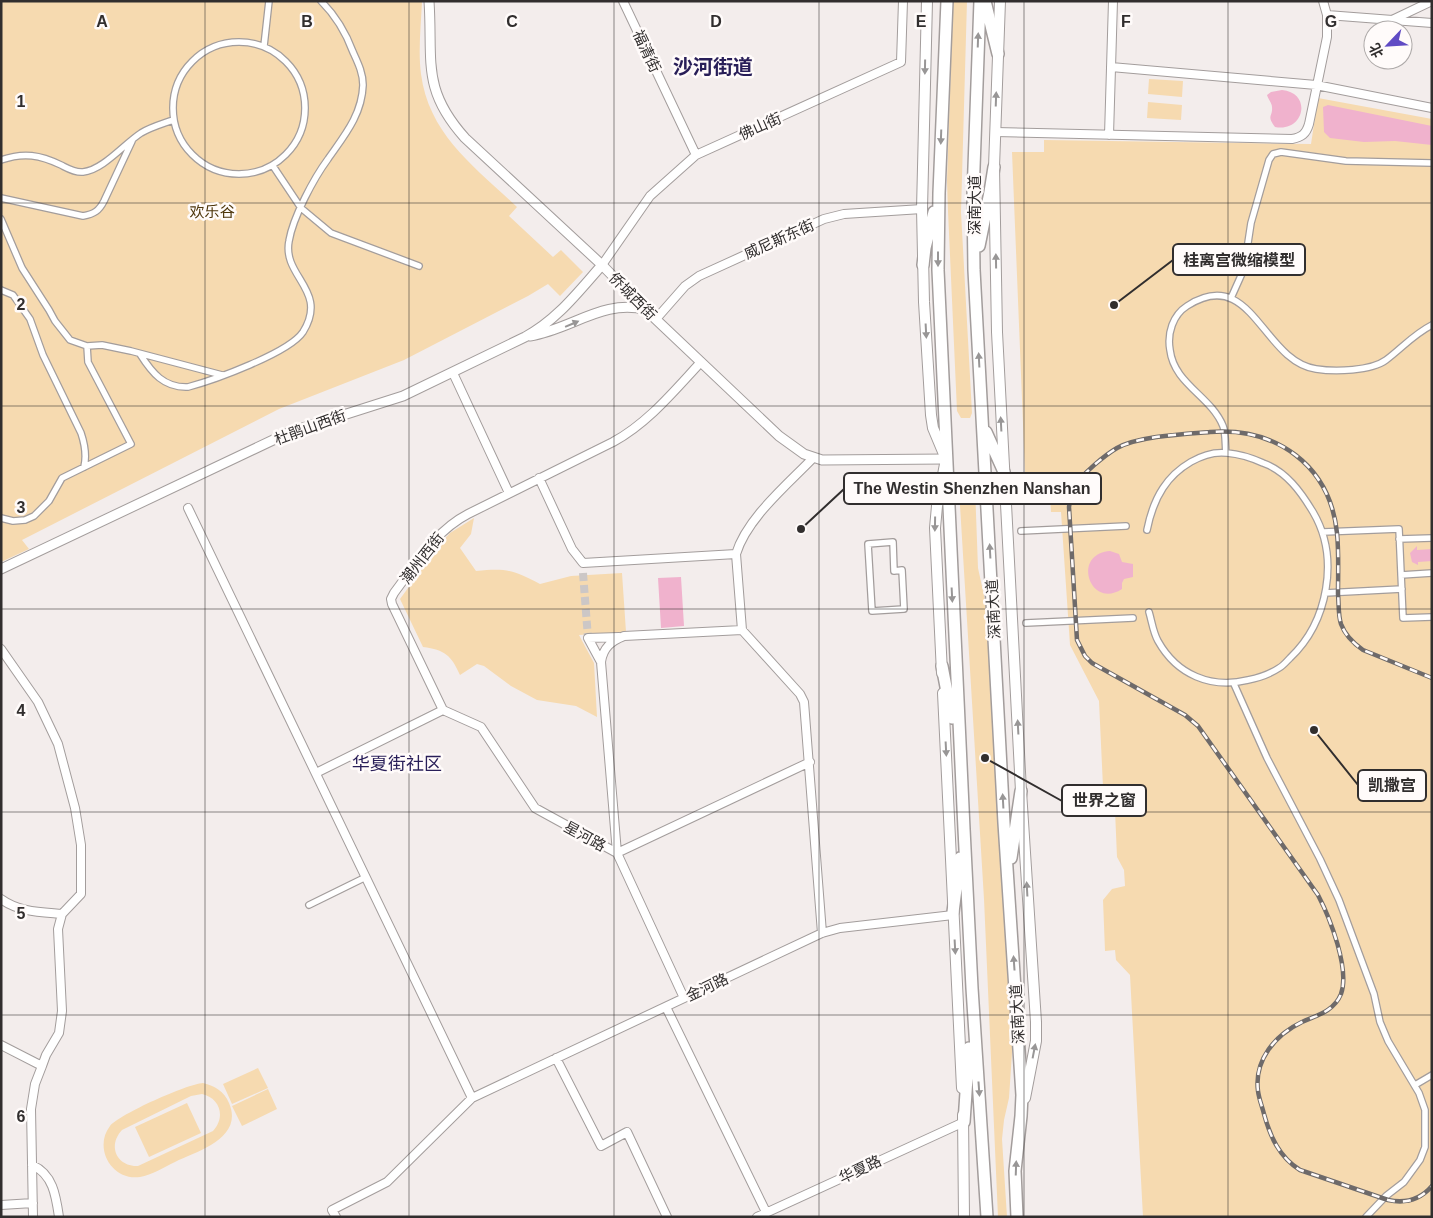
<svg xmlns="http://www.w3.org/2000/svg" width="1433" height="1218" font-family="Helvetica,'Noto Sans SC',sans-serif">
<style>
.green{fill:#f6dab0;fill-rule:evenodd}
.water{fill:#f0b2cd}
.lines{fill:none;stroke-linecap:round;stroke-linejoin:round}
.minor-tunnel{stroke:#ccc7c6;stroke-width:8;stroke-dasharray:8 4;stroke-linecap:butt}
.pedestrian-casing{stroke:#a39d9c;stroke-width:8}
.minor-casing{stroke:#a39d9c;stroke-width:10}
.tertiary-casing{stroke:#a39d9c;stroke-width:11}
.secondary-casing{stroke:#a39d9c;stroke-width:12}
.primary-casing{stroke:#a39d9c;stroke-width:14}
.pedestrian{stroke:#fff;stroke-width:5.5}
.minor{stroke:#fff;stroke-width:8}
.tertiary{stroke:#fff;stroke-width:9}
.secondary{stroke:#fff;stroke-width:10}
.primary{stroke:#fff;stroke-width:11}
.rail-casing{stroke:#6e6a6a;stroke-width:4.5}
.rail{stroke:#fffbfa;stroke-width:2.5;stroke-dasharray:8;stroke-linecap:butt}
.oneway{fill:#989696}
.grid{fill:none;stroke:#312e2e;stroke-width:1;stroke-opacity:0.55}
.labels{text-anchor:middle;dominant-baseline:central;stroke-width:5;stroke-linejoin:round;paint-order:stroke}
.street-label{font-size:15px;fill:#312e2e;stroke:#fffbfa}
.park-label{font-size:15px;fill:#4e370c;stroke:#fffbfa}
.quarter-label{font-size:18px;fill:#281e58;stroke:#fffbfa}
.district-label{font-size:20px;font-weight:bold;fill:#281e58;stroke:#fffbfa}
.grid-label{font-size:16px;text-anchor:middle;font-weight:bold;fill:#312e2e;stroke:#fffbfa;stroke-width:5;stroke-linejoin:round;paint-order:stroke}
.leader{fill:none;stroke:#312e2e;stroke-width:2}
.callout-dot{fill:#312e2e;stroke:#fffbfa;stroke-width:2}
.callout{fill:#fffbfa;stroke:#312e2e;stroke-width:2}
.callout-label{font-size:16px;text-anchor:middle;font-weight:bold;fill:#312e2e}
</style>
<rect width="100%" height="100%" fill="#f3edec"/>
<path class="green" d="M1 1H422C421 25 418 51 421 74 429 135 475 167 517 207L509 216 553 257 561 250 583 272 560 296 548 284 528 296 404 360 279 409 22 540 29 549 1 562Z
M953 1H967L961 212 972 413 970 418H961L957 411 948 211 947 181Z
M1149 79 1183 81 1182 97 1148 94Z
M1318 98 1432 119V1217H1143L1130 975 1116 960 1115 950 1105 951 1103 900 1112 889 1125 886 1124 870 1117 857 1114 787H1103L1099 701 1070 645 1061 512H1051L1049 478 1025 473 1012 152H1044V140L1311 144Z
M1148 102 1182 105 1181 120 1147 118Z
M962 485H972L975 487 978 568 988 614 1013 1038 1009 1098 1004 1120 1002 1139 1007 1217H998L984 899 959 489Z
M474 518 471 534 460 548 476 571C507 568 513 570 540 584L571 576 622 573 626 632 579 635 594 663 597 717 576 706 537 700 511 686 484 666 477 664 460 675C451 655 445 650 423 647L400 599 441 543 450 533Z
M258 1068 268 1088 232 1104 223 1084Z
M203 1083C215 1086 224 1091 229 1103 244 1138 198 1151 175 1162 164 1167 152 1175 140 1177 112 1181 93 1148 110 1126 120 1114 187 1084 203 1083ZM202 1094C220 1098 226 1117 213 1131L138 1166C117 1167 107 1146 122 1130L191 1096Z
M268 1089 277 1109 242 1126 232 1106Z
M187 1103 201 1133 149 1157 135 1127Z"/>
<path class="water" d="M1282 90C1313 93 1304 133 1275 127 1266 115 1273 117 1272 107 1272 103 1268 99 1267 95L1271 92Z
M1328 105 1432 126V145L1395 141 1364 142 1330 138 1324 132 1323 107Z
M1417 546V550L1432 549V561L1418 562V565L1412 562 1410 553Z
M1110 551 1119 554 1122 562 1133 564V577L1124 579 1122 583V589C1090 610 1071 554 1110 551Z
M681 577 684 626 661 628 658 578Z"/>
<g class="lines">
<path class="minor-tunnel" d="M583 573 588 638"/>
<g class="pedestrian-casing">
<path id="pedestrian" d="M173 108a66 66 0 1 1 132 0a66 66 0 1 1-132 0Z
M264 46 269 1
M1 160C24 152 40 155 61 165 67 168 75 173 83 172 103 170 124 144 141 133 151 127 162 124 173 120
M273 166 301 208 331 233 419 266
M1 198 83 216C94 214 99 211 104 201L132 141
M1 219 22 268 49 310 55 321 70 340 87 346 102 345 131 351 222 375
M1 290 13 295 30 319 43 355 81 433C85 445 87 455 84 467
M1231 298 1244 269 1251 223 1269 160 1273 154 1281 152 1346 161 1432 163
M140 354C152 373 164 388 188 387 214 380 289 353 303 332 329 290 282 277 289 241 293 217 314 178 328 159 344 136 362 115 363 85 363 73 358 63 353 52 346 33 336 16 321 1
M1226 453C1225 445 1226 434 1223 426 1211 396 1174 384 1170 350 1167 333 1173 315 1187 306 1252 264 1262 361 1316 369 1335 372 1371 371 1386 360 1402 348 1414 334 1432 325
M1 518 13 521 25 520 34 516 49 501 62 478 131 444 88 362 87 346
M1147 530C1150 515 1155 500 1163 488 1176 468 1203 450 1227 453 1239 454 1252 458 1263 463 1286 471 1301 492 1313 512 1340 558 1328 622 1290 658 1287 661 1283 666 1279 668 1270 674 1258 678 1248 680 1211 689 1177 675 1158 641 1153 632 1152 622 1149 612
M1021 531 1126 526
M1323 532 1399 529 1403 618 1432 617
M1399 539 1432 538
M893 542 894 571 902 570 904 609 872 611 868 544Z
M1401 575 1432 573
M1325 593 1402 589
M1026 623 1133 618
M1234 684 1267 758 1320 859 1339 900 1374 994 1380 1022 1388 1041 1419 1093 1425 1110V1147L1420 1160 1404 1182 1386 1196 1366 1217
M309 905 366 877
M1415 1085 1432 1075"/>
</g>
<g class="minor-casing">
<path id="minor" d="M623 1 696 155
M1327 15 1432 23
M1392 20 1432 1
M1111 67 1316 85 1432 108
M995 132 1292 139C1302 137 1306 134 1309 124L1327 37V15L1323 1
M1109 135 1113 1
M602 265 650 196 696 155 901 62 903 1
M656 319 685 286 699 276 824 219 844 214 922 209
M453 373 509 493
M813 458C787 485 747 518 736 554L742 630 800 694 804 702 822 933
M539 478 572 549 583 563 736 554
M188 508 472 1098
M742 630 624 636C611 641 603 648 601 662L617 853 810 762
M1 649 38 702 58 744 75 808 81 845V894L62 914 58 929 62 1011 59 1033 46 1055 42 1066 35 1084 31 1109 33 1217
M601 662 588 638 619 637
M443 710 392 604 391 599 394 593C416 564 435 531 468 514L613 442C648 423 674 391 701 362
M443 710 481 727 535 808 617 853 684 998
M316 773 443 710
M1 899C19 912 40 912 62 914
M666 1007 766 1212
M1 1045 42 1066
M556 1058 601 1146 627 1132 667 1217
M32 1165C53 1174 56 1196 59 1217
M1 1205 33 1203
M336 1217 332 1210 387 1182 472 1098 822 933 840 928 953 915
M757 1217 964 1122"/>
</g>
<g class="tertiary-casing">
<path id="tertiary" d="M429 1C433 61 421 89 465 138L602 265 646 310 779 436 804 454 822 460 946 459
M530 336C570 330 605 298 646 310
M1 569 290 432 403 396 525 337C557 320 578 292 602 265"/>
</g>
<g class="secondary-casing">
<path id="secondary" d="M927 1 922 209 924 302 931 415 933 428 946 459 937 506 935 528 942 673
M1000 1 994 167 997 332 1021 791 1036 1022V1041L1025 1098
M943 693 962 1088
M963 1115 964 1217"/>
</g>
<g class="primary-casing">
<path id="primary" d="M947 1 939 193 938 270 964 829 972 988 987 1217
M980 1 973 195 974 270 1004 823 1022 1095 1021 1116 1015 1171 1017 1217
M985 1 998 54
M979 246 990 192 994 167
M923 265 925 248 934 212
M986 432 1004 472
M942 666 952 718
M1011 858 1021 791
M953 912 960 858
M964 1122 969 1048"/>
</g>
<use href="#pedestrian" class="pedestrian"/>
<use href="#minor" class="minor"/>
<use href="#tertiary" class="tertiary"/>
<use href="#secondary" class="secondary"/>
<use href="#primary" class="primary"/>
<g class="rail-casing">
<path id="rail" d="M1432 678 1363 650C1353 643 1345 635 1341 624 1338 615 1339 604 1338 594 1338 574 1339 553 1337 533 1330 465 1276 427 1210 432 1185 434 1139 436 1117 448 1105 455 1082 474 1075 486 1071 492 1070 500 1069 507L1077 640 1085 656 1092 663 1185 715 1198 726 1318 895C1330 918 1350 969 1341 994 1334 1011 1318 1015 1302 1022 1275 1035 1254 1060 1258 1091 1259 1099 1262 1106 1264 1114 1270 1136 1279 1157 1300 1170L1388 1200C1406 1204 1420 1200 1432 1186"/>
</g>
<use href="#rail" class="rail"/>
</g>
<defs><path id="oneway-solid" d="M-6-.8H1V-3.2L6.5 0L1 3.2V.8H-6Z" transform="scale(1.25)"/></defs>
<g class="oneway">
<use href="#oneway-solid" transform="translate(978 40) rotate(-88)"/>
<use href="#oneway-solid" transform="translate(925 67) rotate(91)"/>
<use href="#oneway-solid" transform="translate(996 99) rotate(-88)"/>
<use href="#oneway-solid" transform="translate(941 137) rotate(92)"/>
<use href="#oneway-solid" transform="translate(938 259) rotate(90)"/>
<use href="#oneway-solid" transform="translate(996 261) rotate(-91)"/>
<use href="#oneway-solid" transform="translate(572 324) rotate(-23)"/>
<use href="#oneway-solid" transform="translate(926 331) rotate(87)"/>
<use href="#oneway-solid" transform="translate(979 360) rotate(-93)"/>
<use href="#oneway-solid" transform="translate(1001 424) rotate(-93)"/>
<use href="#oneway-solid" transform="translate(935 524) rotate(91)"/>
<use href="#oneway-solid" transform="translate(990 551) rotate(-93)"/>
<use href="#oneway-solid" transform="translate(952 595) rotate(87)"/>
<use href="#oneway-solid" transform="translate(1018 727) rotate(-93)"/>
<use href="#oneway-solid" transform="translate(946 749) rotate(87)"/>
<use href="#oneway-solid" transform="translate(1003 801) rotate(-93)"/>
<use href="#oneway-solid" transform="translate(1027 889) rotate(-93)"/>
<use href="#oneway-solid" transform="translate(955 947) rotate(87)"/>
<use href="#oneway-solid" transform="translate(1014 963) rotate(-94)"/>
<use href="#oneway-solid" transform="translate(1034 1051) rotate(-79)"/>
<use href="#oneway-solid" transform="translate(979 1089) rotate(86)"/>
<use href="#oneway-solid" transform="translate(1016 1168) rotate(-88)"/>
</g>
<path class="grid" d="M205 1V1217M409 1V1217M614 1V1217M819 1V1217M1024 1V1217M1228 1V1217M1 203H1432M1 406H1432M1 609H1432M1 812H1432M1 1015H1432"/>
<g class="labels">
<g class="street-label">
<text transform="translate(647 51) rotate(65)">福清街</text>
<text transform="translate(760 126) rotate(-24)">佛山街</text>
<text transform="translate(974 205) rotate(-90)">深南大道</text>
<text transform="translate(779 239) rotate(-24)">威尼斯东街</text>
<text transform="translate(633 296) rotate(45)">侨城西街</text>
<text transform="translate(310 427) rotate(-20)">杜鹃山西街</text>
<text transform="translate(422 558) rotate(-52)">潮州西街</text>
<text transform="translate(993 609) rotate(-93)">深南大道</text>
<text transform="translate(585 836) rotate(29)">星河路</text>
<text transform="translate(707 987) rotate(-25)">金河路</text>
<text transform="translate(1017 1014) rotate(-93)">深南大道</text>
<text transform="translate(860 1169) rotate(-25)">华夏路</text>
</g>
<g class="park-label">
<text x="212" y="211">欢乐谷</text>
</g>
<g class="quarter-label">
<text x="397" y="764">华夏街社区</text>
</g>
<g class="district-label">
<text x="713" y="67">沙河街道</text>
</g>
</g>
<g class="grid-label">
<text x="102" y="27">A</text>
<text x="307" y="27">B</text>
<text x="512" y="27">C</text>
<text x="716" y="27">D</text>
<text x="921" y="27">E</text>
<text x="1126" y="27">F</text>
<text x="1331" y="27">G</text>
<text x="21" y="107">1</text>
<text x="21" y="310">2</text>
<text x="21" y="513">3</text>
<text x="21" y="716">4</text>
<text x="21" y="919">5</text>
<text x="21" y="1122">6</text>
</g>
<path class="leader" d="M1114 305L1173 260M801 529L844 489M1314 730L1358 785M985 758L1062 801"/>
<g class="callout-dot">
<circle cx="1114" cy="305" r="5"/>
<circle cx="801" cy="529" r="5"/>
<circle cx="1314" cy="730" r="5"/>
<circle cx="985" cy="758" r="5"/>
</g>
<g class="callout">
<rect x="1173" y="244" width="132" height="31" rx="5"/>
<rect x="844" y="473" width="257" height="31" rx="5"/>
<rect x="1358" y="770" width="68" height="31" rx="5"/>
<rect x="1062" y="785" width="84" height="31" rx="5"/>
</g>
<g class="callout-label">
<text x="1239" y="266">桂离宫微缩模型</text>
<text x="972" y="494">The Westin Shenzhen Nanshan</text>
<text x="1392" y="791">凯撒宫</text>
<text x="1104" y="806">世界之窗</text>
</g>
<rect width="1433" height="1218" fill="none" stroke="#312e2e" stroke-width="5"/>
<g transform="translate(1388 45) rotate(245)"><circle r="24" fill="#fffbfa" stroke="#ada9a8"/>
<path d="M0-4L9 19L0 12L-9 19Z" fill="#604bc4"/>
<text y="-8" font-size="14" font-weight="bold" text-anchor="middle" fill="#312e2e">北</text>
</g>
</svg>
